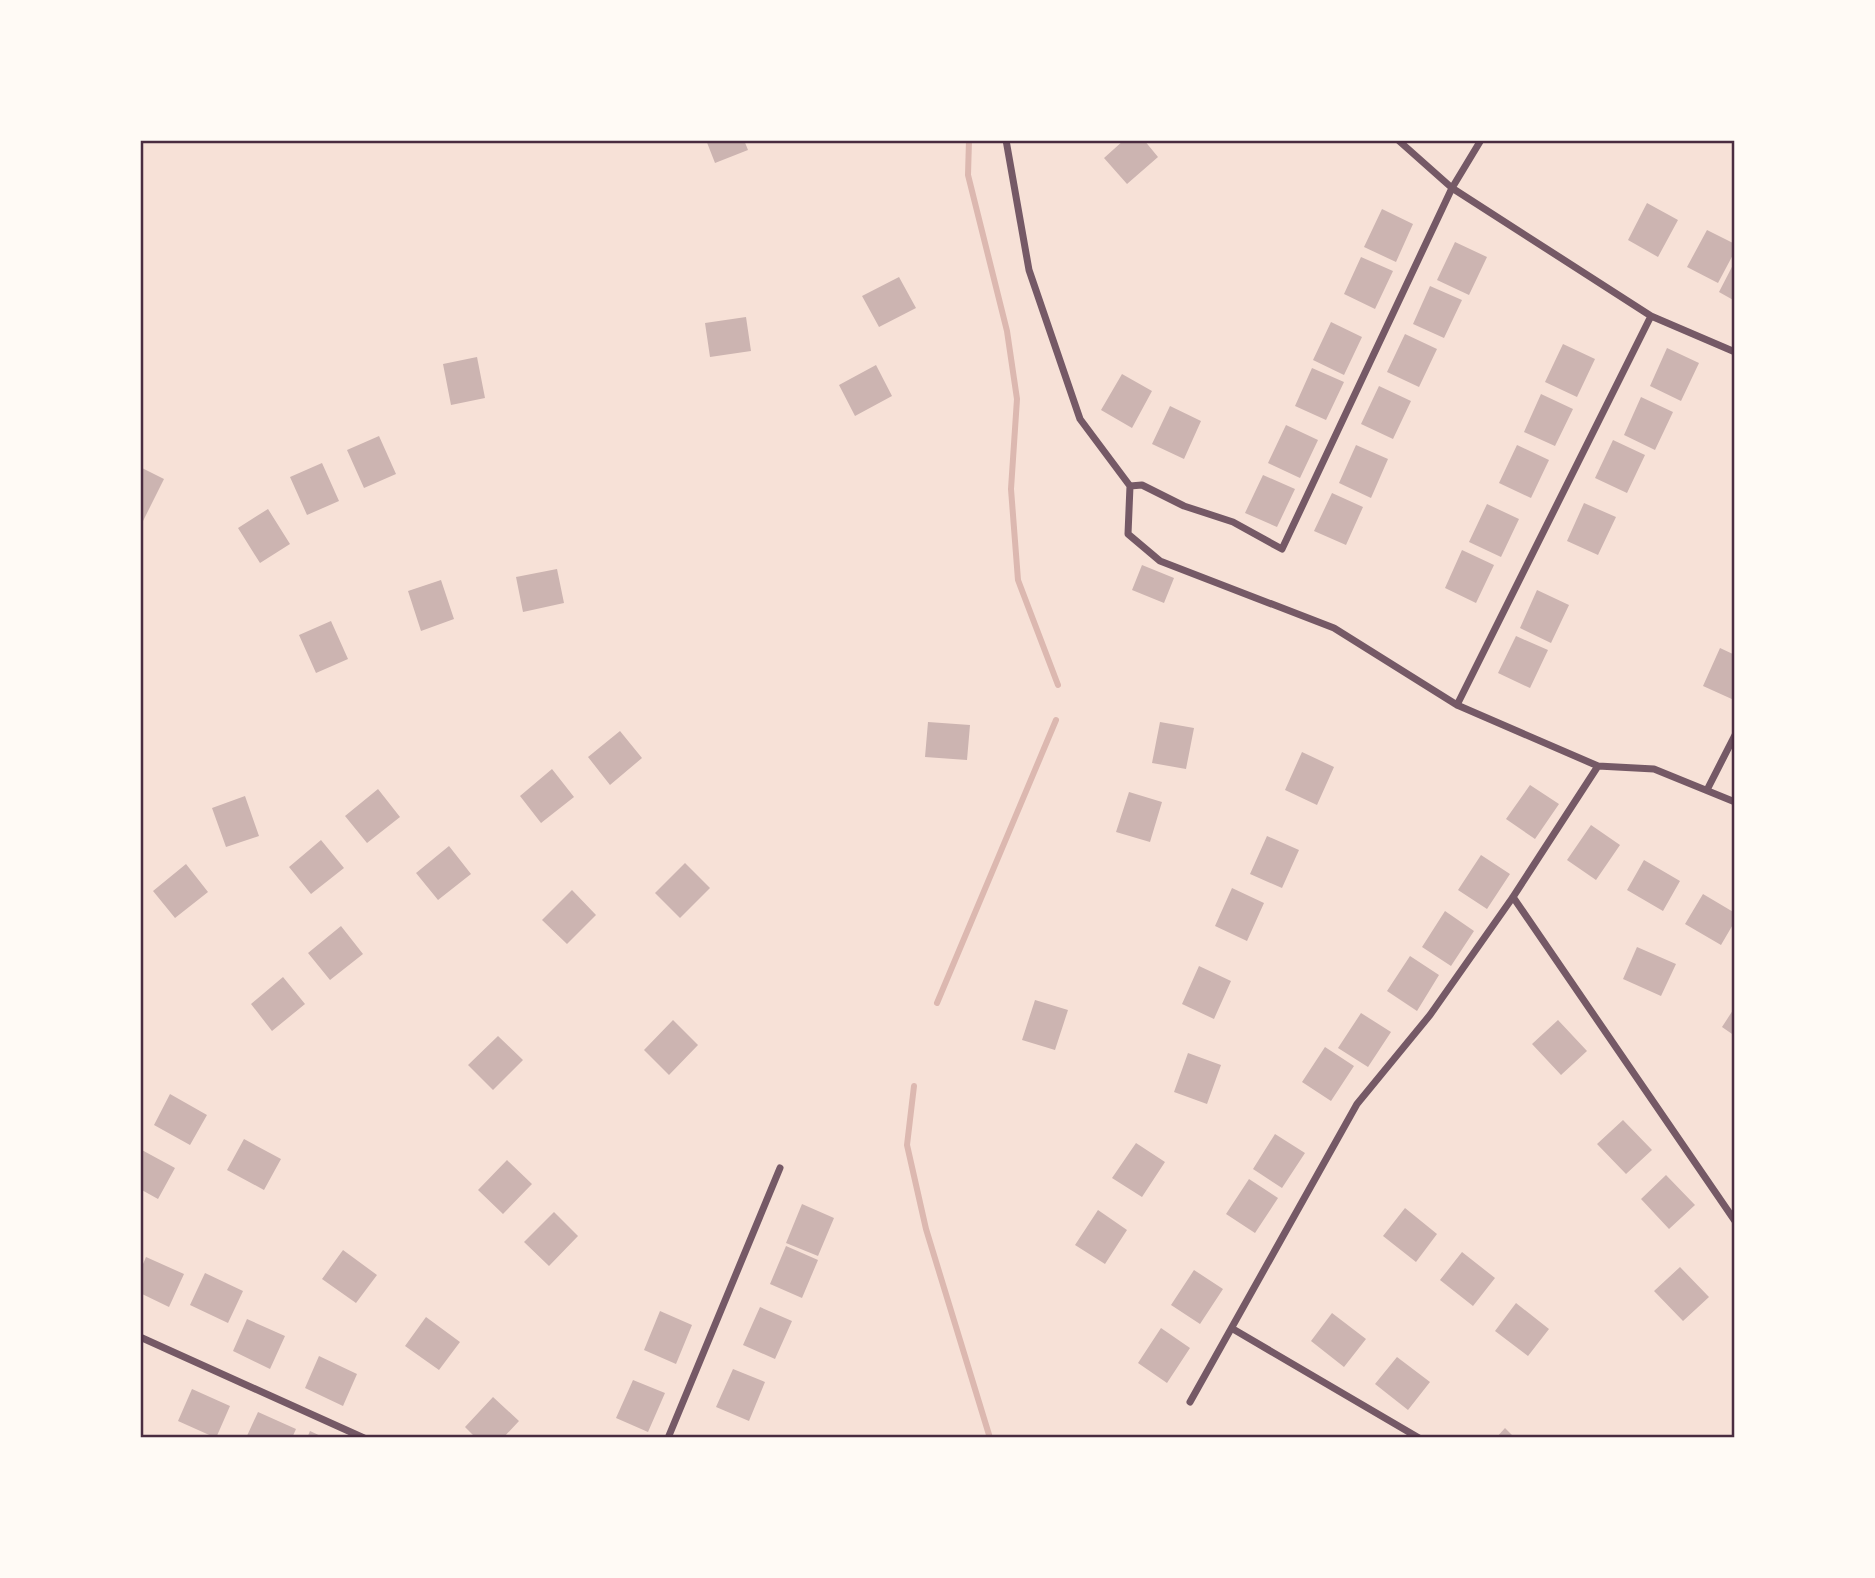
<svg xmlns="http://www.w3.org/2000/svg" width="1875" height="1578" font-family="Bitter,serif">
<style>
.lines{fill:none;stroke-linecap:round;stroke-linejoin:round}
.stream{stroke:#dcb8b0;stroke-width:6}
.building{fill:#ccb4b1}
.minor{stroke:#755966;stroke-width:7}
.neatline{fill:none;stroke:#4a2c40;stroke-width:2.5}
</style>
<rect width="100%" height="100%" fill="#f7e1d7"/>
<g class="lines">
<path class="stream" d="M969 140 968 175 1007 331 1017 399 1011 489 1018 580 1058 685
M937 1003 1056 720
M914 1086 907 1145 926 1229 990 1438"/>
</g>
<path class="building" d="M706 140H744L748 150 715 163Z
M1124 140H1144L1158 157 1127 184 1104 158Z
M1647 203 1678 220 1658 257 1628 240Z
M1382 209 1413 224 1396 262 1364 247Z
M1707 230 1735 244V251L1718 283 1687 267Z
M1455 242 1487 257 1469 295 1437 280Z
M1361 257 1393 271 1375 309 1344 294Z
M1735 261V301L1719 292Z
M899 277 916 308 879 327 862 296Z
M1430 286 1462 300 1444 338 1413 324Z
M746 317 751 351 710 357 705 323Z
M1331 322 1362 337 1344 375 1313 360Z
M1405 334 1437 349 1419 387 1387 372Z
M1563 344 1595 359 1577 397 1545 382Z
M1667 348 1699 363 1681 401 1650 386Z
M477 357 485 398 451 405 443 364Z
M876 365 892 396 855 416 839 385Z
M1312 368 1344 382 1326 420 1295 406Z
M1122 374 1152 391 1132 428 1101 410Z
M1379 386 1411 401 1393 439 1361 424Z
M1541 394 1573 409 1555 446 1524 432Z
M1641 397 1673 412 1655 450 1624 435Z
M1170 406 1201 421 1184 459 1152 444Z
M1286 425 1318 440 1300 478 1268 463Z
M379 436 396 474 364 488 347 450Z
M1613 440 1645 455 1627 493 1595 478Z
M1356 445 1388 459 1371 498 1339 483Z
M1517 445 1549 460 1531 498 1499 483Z
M322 463 339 501 307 515 290 477Z
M140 467 164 479 140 527Z
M1263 475 1295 489 1277 527 1245 513Z
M1332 493 1363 507 1346 545 1314 531Z
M1584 503 1616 517 1598 555 1567 541Z
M1487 504 1519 519 1501 557 1469 542Z
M268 509 290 544 260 563 238 528Z
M1462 550 1494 565 1476 603 1445 588Z
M1142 565 1174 578 1164 603 1132 590Z
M557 569 564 603 523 612 516 577Z
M441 580 454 619 421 631 408 591Z
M1537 590 1569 605 1551 643 1520 628Z
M331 621 348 659 316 673 299 635Z
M1516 636 1548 650 1530 688 1498 673Z
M1720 648 1735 655 1734 700 1703 686Z
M928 722 970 725 967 760 925 757Z
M1160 722 1194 728 1186 769 1152 763Z
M620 731 642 758 610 785 588 757Z
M1302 752 1334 767 1317 805 1285 790Z
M552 769 574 797 541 823 520 796Z
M1530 785 1559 804 1535 839 1506 819Z
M378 789 400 817 367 843 345 816Z
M1129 792 1162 802 1150 842 1116 832Z
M245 796 259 836 226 847 212 808Z
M1591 825 1620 845 1596 880 1567 860Z
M1267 836 1299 850 1282 888 1250 874Z
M321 840 344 868 311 894 289 867Z
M449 846 471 874 438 900 416 873Z
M1481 855 1510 874 1487 909 1458 890Z
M1644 860 1680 881 1663 911 1627 890Z
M685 863 710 888 680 918 655 893Z
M186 864 208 892 175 918 153 891Z
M1232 888 1264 903 1247 941 1215 926Z
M572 890 596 915 567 944 542 920Z
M1703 894 1735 913V921L1721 945 1685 924Z
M1445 911 1474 931 1451 966 1422 947Z
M341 926 363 954 330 980 308 953Z
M1637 947 1676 964 1661 996 1623 979Z
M1410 956 1439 975 1417 1011 1387 991Z
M1199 966 1231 981 1214 1019 1182 1004Z
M283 977 305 1004 272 1031 251 1004Z
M1035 1000 1068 1010 1055 1050 1022 1040Z
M1735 1007V1036L1722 1027Z
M1361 1013 1391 1032 1368 1067 1338 1048Z
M673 1020 698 1045 669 1075 644 1050Z
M1558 1020 1587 1051 1561 1075 1532 1044Z
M498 1036 523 1060 493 1090 468 1065Z
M1325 1047 1354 1066 1331 1101 1302 1082Z
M1188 1053 1221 1065 1207 1104 1174 1092Z
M170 1094 207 1115 190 1145 154 1125Z
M1623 1120 1652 1150 1626 1174 1597 1144Z
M1275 1134 1305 1153 1282 1188 1253 1169Z
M244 1139 281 1159 264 1190 227 1170Z
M1136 1143 1165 1162 1142 1197 1112 1178Z
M140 1149 175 1168 158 1199 140 1189Z
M507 1160 532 1184 503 1214 478 1190Z
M1666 1175 1695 1205 1669 1229 1641 1199Z
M1249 1179 1278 1198 1255 1233 1226 1214Z
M802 1204 834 1218 818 1256 786 1243Z
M1405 1208 1437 1234 1416 1262 1383 1236Z
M1098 1210 1127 1230 1105 1264 1075 1245Z
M554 1212 578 1236 549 1266 524 1242Z
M786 1246 818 1260 802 1298 770 1284Z
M343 1250 377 1275 356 1303 322 1279Z
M1462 1252 1495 1278 1473 1306 1440 1280Z
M146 1257 184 1274 169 1307 140 1293V1271Z
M1680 1267 1709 1297 1683 1321 1654 1291Z
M1194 1270 1223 1289 1200 1324 1171 1305Z
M205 1273 243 1291 228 1323 190 1305Z
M1516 1303 1549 1329 1528 1356 1495 1331Z
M760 1307 792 1321 775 1359 743 1345Z
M660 1311 692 1325 676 1364 644 1350Z
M1332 1313 1366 1339 1344 1367 1311 1341Z
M426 1317 460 1342 439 1370 405 1346Z
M247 1319 285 1336 270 1369 233 1351Z
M1161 1328 1190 1348 1167 1383 1138 1363Z
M319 1356 357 1374 343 1406 305 1388Z
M1397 1357 1430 1382 1408 1410 1375 1384Z
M733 1369 765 1382 749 1421 716 1407Z
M633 1380 665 1393 648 1432 616 1418Z
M192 1389 230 1406 216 1438 178 1421Z
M493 1397 519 1421 503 1438H476L465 1427Z
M258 1412 296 1429 292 1438H246Z
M1505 1428 1515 1438H1496Z
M310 1431 325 1438H307Z"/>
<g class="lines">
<path class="minor" d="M1006 140 1029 270 1080 419 1130 486 1128 534 1160 561 1334 628 1457 705 1598 766 1654 769 1735 802
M1398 140 1452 188 1651 316 1735 352
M1130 486 1142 485 1184 506 1233 522 1282 549 1452 188 1481 140
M1457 705 1651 316
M1707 790 1735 735
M1513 897 1735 1221
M1233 1329 1419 1438
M140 1337 364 1438
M1190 1402 1357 1104 1430 1015 1513 897 1598 766
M668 1438 780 1168"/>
</g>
<rect width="1875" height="1578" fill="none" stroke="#fffaf5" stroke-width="284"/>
<rect x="142" y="142" width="1591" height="1294" class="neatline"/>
</svg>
